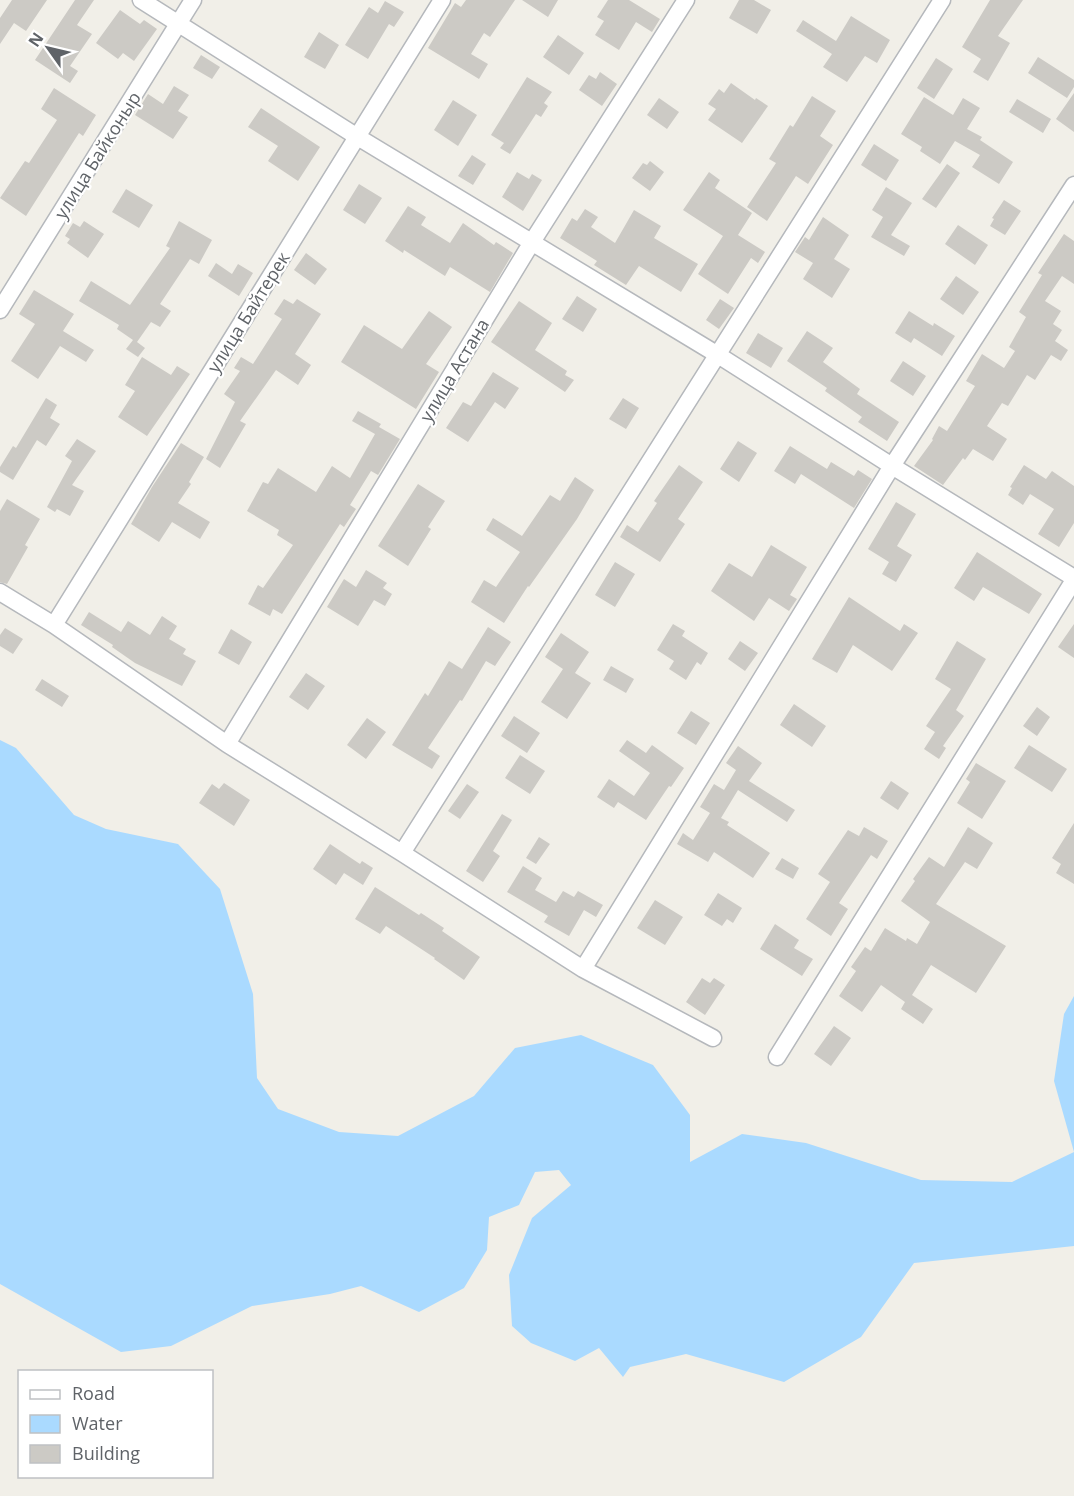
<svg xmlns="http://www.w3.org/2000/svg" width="1074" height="1496" font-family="'Open Sans',sans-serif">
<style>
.water{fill:#aadaff}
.building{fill:#cccac5}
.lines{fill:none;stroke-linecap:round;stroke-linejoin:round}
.minor-casing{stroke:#b5b8bc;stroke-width:19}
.minor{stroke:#fff;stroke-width:16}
.labels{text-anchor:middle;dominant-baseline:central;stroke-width:4.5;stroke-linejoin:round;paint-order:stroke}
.street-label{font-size:18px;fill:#5f6368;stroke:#fff}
</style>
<rect width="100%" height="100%" fill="#f1efe8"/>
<path class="water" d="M0 740 16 748 74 815 106 829 178 844 220 889 253 994 257 1078 278 1109 339 1132 398 1136 474 1096 515 1048 581 1035 653 1065 690 1115V1162L742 1134 806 1143 921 1180 1012 1182 1074 1152 1054 1081 1064 1014 1074 996V1246L914 1263 861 1337 784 1382 686 1354 630 1367 623 1377 599 1348 575 1361 531 1343 512 1326 509 1275 532 1218 571 1185 559 1170 535 1172 519 1205 489 1217 487 1250 464 1288 419 1312 361 1286 330 1294 252 1306 171 1346 121 1352 0 1284Z"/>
<path class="building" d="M12 0H47L26 31 14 23 0 44V18Z
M75 0H94L77 25 92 34 70 66 78 71 70 83 35 60Z
M466 0H515L490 37 484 33 471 54 488 64 479 79 428 48 455 3 461 7Z
M522 0H558L548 17Z
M608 0H629L660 19 652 32 636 22 619 50 595 35 604 21 597 17Z
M739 0H754L771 10 757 34 729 18Z
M990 0H1023L998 36 1010 43 988 81 973 72 981 59 962 47Z
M385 1 404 12 394 27 389 24 368 59 345 45 369 7 378 13Z
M120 10 140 24 144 20 157 29 134 61 123 53 118 59 96 43Z
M851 16 890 40 877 63 865 56 847 82 823 67 832 54 796 31 803 20 836 41Z
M319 32 339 45 325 69 304 57Z
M558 35 584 53 569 75 543 57Z
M201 55 220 67 212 79 193 68Z
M1038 57 1074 80V87L1067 98 1028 73Z
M936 58 953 69 934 99 917 88Z
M600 72 617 84 602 106 579 90 589 75 596 79Z
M527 77 552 92 544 103 548 106 541 117 536 114 510 154 500 148 504 143 491 135Z
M731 83 755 100 756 98 768 106 742 143 708 120 716 109 708 104 719 89 724 93Z
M174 86 189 95 178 111 188 117 173 139 135 115 148 94 163 104Z
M54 88 96 115 83 136 79 133 26 216 0 198 25 161 29 163 57 120 41 109Z
M1074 93V132L1056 119Z
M812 96 836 111 820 136 833 145 808 184 796 176 767 221 747 207 776 163 769 159 790 125 793 127Z
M924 97 953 115 963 98 980 108 967 129 982 137 980 140 1013 162 999 184 972 167 980 155 955 141 940 164 920 151 922 147 901 134Z
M659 98 679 112 667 129 647 115Z
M1017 99 1051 119 1043 133 1009 112Z
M453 100 477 115 458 146 434 130Z
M261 108 320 147 298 181 268 161 278 146 248 127Z
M874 144 899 160 886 181 861 165Z
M472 155 486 164 473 185 458 176Z
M650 161 664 172 650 191 632 178 643 163 647 165Z
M947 164 960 173 936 208 922 199Z
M517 172 529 179 532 174 542 180 523 211 502 197Z
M709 172 720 180 715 188 752 213 738 235 765 252 758 263 751 258 728 294 698 274 723 236 683 210Z
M359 184 382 198 365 224 343 210Z
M886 187 912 203 891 235 910 246 904 256 871 237 883 217 872 210Z
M126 189 153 205 139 228 112 212Z
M1004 200 1021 211 1005 235 990 226 994 219 992 218Z
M408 206 426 217 421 225 450 243 463 223 494 245 496 242 513 253 490 292 450 267 445 276 404 250 403 253 385 241Z
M585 209 598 217 591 227 615 243 634 210 661 226 654 238 698 264 681 292 639 266 626 285 594 265 597 261 560 238 572 218 577 221Z
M823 217 849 235 834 259 850 269 832 298 803 279 813 263 795 252 805 237 809 240Z
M84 221 104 234 88 258 67 243 70 239 65 236 73 223 80 227Z
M179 221 212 240 199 264 190 259 160 304 171 311 160 327 151 322 137 342 145 348 138 357 126 349 133 340 117 329 119 325 79 301 91 281 130 305 170 248 166 246Z
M958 225 988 245 975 265 945 244Z
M1064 234 1074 241V284L1062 276 1045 301 1061 311 1053 324 1062 330 1055 341 1068 350 1061 361 1051 355 1035 380 1027 375 1008 406 1002 403 987 426 1007 439 993 461 973 449 965 460 963 458 943 485 914 466 933 440 932 439 939 426 947 431 975 386 966 381 982 354 1004 368 1015 351 1009 347 1026 317 1019 312 1042 275 1038 273Z
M306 253 327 269 315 285 294 270Z
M216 263 232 274 238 264 253 273 239 296 208 276Z
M956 276 979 292 963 315 940 299Z
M34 290 74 314 63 331 94 350 86 362 60 346 38 379 11 361 35 324 19 314Z
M577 296 597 309 583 332 562 319Z
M284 299 293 304 297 299 321 314 295 354 311 365 298 385 276 370 240 421 246 424 220 468 206 459 235 402 224 394 240 371 234 368 241 357 253 364 280 322 282 319 274 314Z
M720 299 734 308 719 329 706 320Z
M519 301 552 323 535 350 567 371 565 375 574 380 565 392 491 342Z
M429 311 452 327 426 364 439 372 416 409 341 362 364 325 402 349Z
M909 311 933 326 934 323 955 336 942 356 914 338 911 343 895 333Z
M807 331 833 348 823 362 860 389 857 394 899 422 887 441 858 422 862 417 825 391 827 388 787 361Z
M758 333 783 348 771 368 746 353Z
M142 357 171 375 177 366 190 374 147 436 118 417 135 391 125 385Z
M903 361 926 376 913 396 890 381Z
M493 372 519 388 505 409 495 402 468 442 446 428 463 402 471 406Z
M46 398 57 405 50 418 60 424 46 446 37 440 13 480 0 472V467L13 446 16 448Z
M623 398 639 408 626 429 609 419Z
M358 411 381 424 379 427 400 439 378 475 371 471 350 505 356 509 344 527 340 524 282 614 273 609 270 616 248 604 258 585 263 588 293 545 277 535 279 530 247 511 263 482 268 484 278 468 316 492 332 466 350 478 375 434 352 421Z
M77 439 96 451 72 485 84 491 70 516 57 509 55 512 47 507 72 461 65 456Z
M738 441 757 453 739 482 720 469Z
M181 443 204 457 189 482 191 484 178 503 210 522 200 539 172 522 159 542 131 524 152 487Z
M790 446 827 469 831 462 854 476 858 470 872 479 854 508 801 474 795 484 774 471Z
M679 465 703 482 678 519 685 524 660 562 620 537 627 525 638 532 657 503 654 501Z
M1024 465 1046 479 1052 471 1074 486V523L1059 547 1038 534 1054 509 1030 494 1023 505 1008 495 1012 488 1010 487Z
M575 477 594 490 577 519 529 587 528 586 504 623 471 602 484 580 496 587 520 552 486 530 493 518 522 536 550 495 560 501Z
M418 484 445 501 428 527 431 529 408 566 378 546Z
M7 499 40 519 25 545 28 547 7 584 0 582V511Z
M896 502 916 514 897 546 912 555 896 582 882 574 889 562 868 549Z
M771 545 807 567 790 595 797 599 789 611 769 598 754 621 711 591 729 563 752 577Z
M977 552 1042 594 1029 614 983 587 974 601 954 588Z
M615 562 635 574 615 607 595 595Z
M366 570 387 583 383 588 392 594 385 606 374 600 358 626 327 607 344 579 356 587Z
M849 597 900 631 904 624 918 633 892 671 853 645 837 673 812 659Z
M89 612 121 632 128 621 150 635 162 616 177 626 169 639 186 649 183 654 196 661 182 686 135 663 112 647 113 645 81 625Z
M673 624 685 631 682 636 708 653 701 665 697 662 686 680 669 669 674 661 657 650Z
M1074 624V658L1058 647Z
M488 627 511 642 495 666 486 661 462 701 460 700 428 748 440 756 432 769 392 745 425 693 428 696 449 661 462 669Z
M5 628 23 639 13 654 0 646V635Z
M231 629 252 642 239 665 218 653Z
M561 633 589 652 575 673 591 683 567 719 541 702 563 669 545 657Z
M740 641 758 653 745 671 728 659Z
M957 641 986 659 956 710 964 716 943 746 946 748 939 759 924 749 935 732 926 726 951 689 935 679Z
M611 666 634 679 626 693 603 680Z
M306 673 325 686 308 710 289 697Z
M42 679 69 696 62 707 35 690Z
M794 704 826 726 812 747 780 725Z
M1037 707 1050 717 1037 736 1023 726Z
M691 711 710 723 696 745 677 733Z
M514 716 540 733 527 753 501 736Z
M367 718 386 732 366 759 347 745Z
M627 740 646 753 652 745 684 768 671 787 669 786 646 820 618 802 614 808 597 797 609 779 634 796 650 773 619 751Z
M1029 745 1067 769 1052 792 1014 768Z
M738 746 762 763 749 781 795 810 787 822 738 790 721 818 729 822 727 825 770 853 753 878 714 852 708 862 677 844 683 833 693 840 710 813 700 807 714 784 724 790 736 770 726 763Z
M520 755 545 771 530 794 505 778Z
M976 763 1006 781 982 819 957 803 970 782 966 779Z
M891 781 909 793 898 810 880 798Z
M224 783 250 800 234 826 199 803 212 784 219 789Z
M467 784 479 792 460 819 448 811Z
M502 814 512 820 493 851 500 856 483 882 466 871Z
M1074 823V884L1056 873 1061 864 1052 858Z
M864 827 888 841 877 859 871 855 839 903 848 909 831 936 806 919 830 882 818 874 848 830 859 836Z
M968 827 993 843 977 869 965 862 936 904 1006 946 976 993 931 965 912 995 933 1009 923 1024 901 1009 905 1002 881 985 862 1012 839 996 856 971 851 967 865 947 871 951 885 928 906 941 907 938 917 944 930 922 901 901 915 881 913 879 929 857 944 867Z
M539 837 550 844 536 864 526 858Z
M330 844 360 864 362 861 373 868 363 885 344 873 336 885 313 869Z
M782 858 799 868 793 879 775 869Z
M523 866 542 878 535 890 556 902 563 891 574 897 578 891 603 905 596 917 584 910 569 936 544 922 548 916 507 892Z
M375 887 419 915 421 913 444 928 442 931 480 957 464 980 434 959 435 958 386 926 380 934 355 919Z
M718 893 742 908 733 923 727 919 722 926 704 915Z
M655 900 683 917 665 945 637 928Z
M775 924 799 940 794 948 813 959 802 976 760 949Z
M702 978 710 983 714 978 725 985 705 1015 686 1002Z
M834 1026 851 1038 831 1066 814 1054Z"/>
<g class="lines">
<g class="minor-casing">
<path id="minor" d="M141 0 356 136 718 355 892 466 1074 578
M0 310 193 0
M0 592 54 625 227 744 402 853 583 969 713 1038
M54 625 442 0
M227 744 532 242 686 0
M402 853 942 0
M583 969 892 466 1074 185
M777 1057 1074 580"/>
</g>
<use href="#minor" class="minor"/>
</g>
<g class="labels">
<g class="street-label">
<text transform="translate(97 155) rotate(-58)">улица Байконыр</text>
<text transform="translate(248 312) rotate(-58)">улица Байтерек</text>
<text transform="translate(454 370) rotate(-59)">улица Астана</text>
</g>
</g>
<rect x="18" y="1370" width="195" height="108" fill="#ffffff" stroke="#bfc1c3" stroke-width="1.5"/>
<rect x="30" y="1390" width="30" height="9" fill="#ffffff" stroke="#bfc1c3" stroke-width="1.5"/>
<text x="72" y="1400" font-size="18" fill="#5f6368">Road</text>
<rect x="30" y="1415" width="30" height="18" fill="#aadaff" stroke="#bfc1c3" stroke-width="1.5"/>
<text x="72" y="1430" font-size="18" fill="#5f6368">Water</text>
<rect x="30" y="1445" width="30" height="18" fill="#cccac5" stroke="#bfc1c3" stroke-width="1.5"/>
<text x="72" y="1460" font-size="18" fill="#5f6368">Building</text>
<g transform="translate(48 48) rotate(304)" stroke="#ffffff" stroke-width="4.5" paint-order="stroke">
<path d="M0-4.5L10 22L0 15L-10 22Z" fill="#5f6368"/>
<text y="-9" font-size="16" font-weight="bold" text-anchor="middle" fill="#5f6368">N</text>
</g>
</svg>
